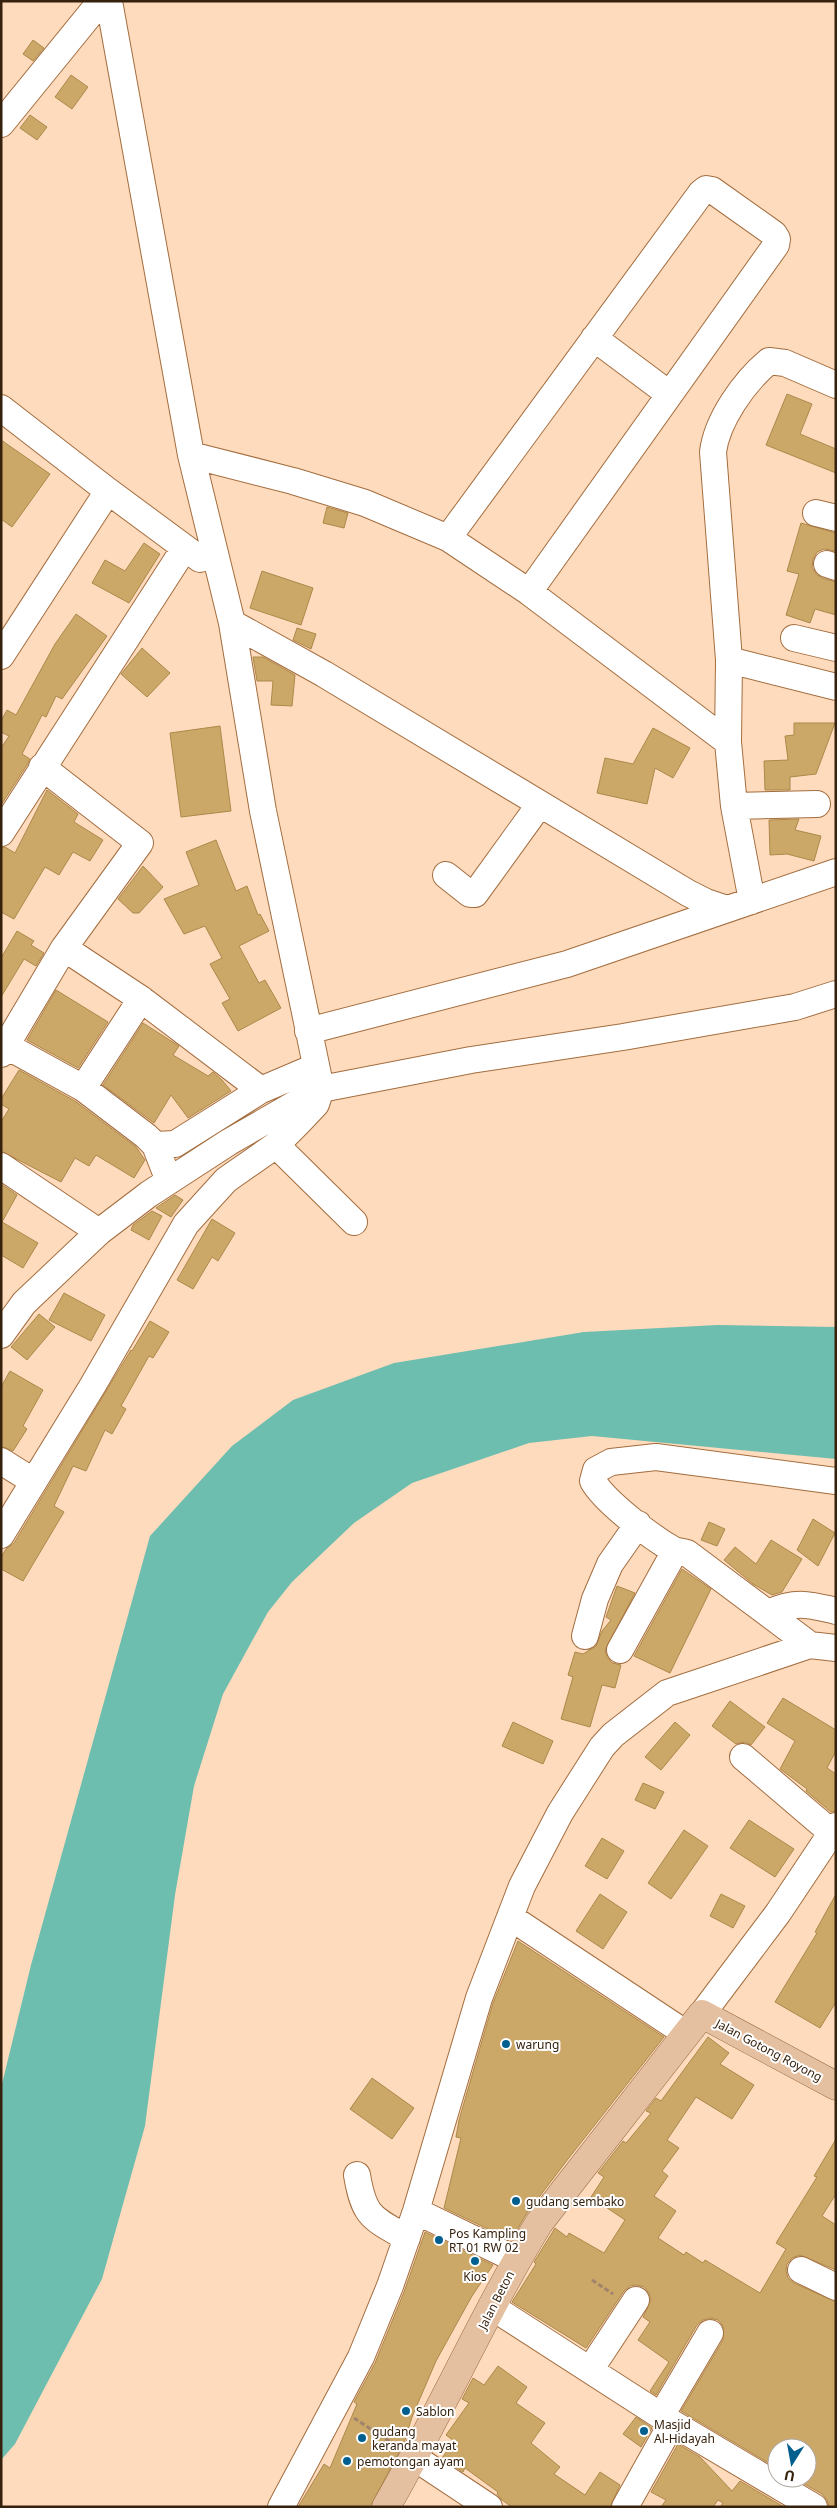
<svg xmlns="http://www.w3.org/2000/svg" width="837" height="2508" font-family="'Noto Sans',sans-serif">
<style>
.water{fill:#6ebeb0}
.building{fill:#cca868;stroke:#ac8949}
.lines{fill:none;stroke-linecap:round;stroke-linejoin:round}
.minor-casing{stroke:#a36d3e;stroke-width:28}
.major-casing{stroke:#9c6d43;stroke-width:29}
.path{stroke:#a1846b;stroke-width:3;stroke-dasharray:5 2.5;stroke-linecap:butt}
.minor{stroke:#fff;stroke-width:26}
.major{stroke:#e5c0a0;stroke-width:28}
.poi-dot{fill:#005f8f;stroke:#fff;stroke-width:2}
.labels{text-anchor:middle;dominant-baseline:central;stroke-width:4;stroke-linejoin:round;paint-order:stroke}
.poi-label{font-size:12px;fill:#36210c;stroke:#fff;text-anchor:start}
.street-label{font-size:12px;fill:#36210c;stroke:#fff}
</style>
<rect width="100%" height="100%" fill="#ffdbbe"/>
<path class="water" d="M717 1325 836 1327V1459L592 1436 529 1443 412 1483 354 1523 292 1582 268 1612 223 1694 194 1786 175 1895 145 2126 102 2279 15 2444 1 2460V2088L31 1965 150 1536 232 1446 293 1400 394 1363 584 1332Z"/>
<path class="building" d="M33 40 44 48 33 61 23 54Z
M71 75 88 87 72 109 55 97Z
M30 115 47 127 37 140 20 128Z
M787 394 812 404 800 434 836 449V473L766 445Z
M1 440 50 474 12 527 1 519Z
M327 507 348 513 344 528 323 523Z
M801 523 836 533V551L824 549 817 552 813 559 812 567 816 574 822 578 836 582V615L815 609 810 623 786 615 799 574 787 571Z
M144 543 160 554 129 603 92 583 105 560 125 571Z
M262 571 313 588 301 625 250 608Z
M76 614 107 636 62 699 56 696 46 717 42 715 22 754 30 759 27 765 1 805V748L9 736 1 732V721L7 710 16 715 55 644Z
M297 628 316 634 311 649 293 640Z
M142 648 170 673 147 697 121 674Z
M253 657H263L295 675 292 706 271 705 273 681H257Z
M794 723H835L816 774 790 777V790H765L764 761 788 760 785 736 794 735Z
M220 726 231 811 181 817 170 733Z
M653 728 690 748 673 778 655 768 647 804 597 793 605 758 633 764Z
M47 790 78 814 74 822 103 840 90 861 73 852 59 875 45 867 14 919 1 912V848L5 847 15 853Z
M799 819 795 830 821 836 814 861 787 854 770 855 769 820Z
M216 840 236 891 247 886 258 915 260 914 269 931 239 946 259 983 265 980 281 1008 238 1031 222 1003 230 999 210 964 222 958 205 926 184 934 164 899 199 885 186 852Z
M143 866 163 887 139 913H133L118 899Z
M17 931 34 941 31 945 44 953 36 966 24 959 1 997V958Z
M56 990 108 1022 78 1068 27 1040Z
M143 1023 179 1046 173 1055 208 1076 213 1072 222 1080 231 1091 188 1118 171 1095 154 1123 103 1085Z
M19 1070 75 1101 136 1147 145 1160 134 1178 96 1155 89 1166 75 1158 61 1182 1 1151V1122L9 1109 1 1104V1099Z
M1 1184 17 1195 2 1222 38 1243 23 1268 1 1255Z
M175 1195 183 1200 171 1217 156 1208Z
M152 1211 162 1216 149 1240 131 1230 133 1225Z
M212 1219 235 1233 218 1261 212 1257 193 1289 177 1280Z
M64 1293 105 1315 91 1341 49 1320Z
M39 1314 55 1327 27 1360 11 1347Z
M150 1321 169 1332 153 1358 149 1356 121 1406 126 1409 112 1434 105 1430 86 1471 73 1466 54 1506 64 1512 23 1581 1 1569V1557L6 1549 14 1543 131 1350 132 1351Z
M10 1371 43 1390 23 1426 27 1429 13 1451 1 1446V1387Z
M813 1519 835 1533 818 1566 797 1550Z
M709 1522 725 1529 717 1546 701 1540Z
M771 1540 802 1559 782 1592 772 1595 753 1584 724 1560 735 1547 756 1564Z
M682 1569 711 1589 670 1673 634 1656Z
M617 1586 635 1593 605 1650 607 1657 612 1663 621 1665 615 1688 602 1685 590 1727 561 1719 573 1677 568 1675 575 1652 583 1654 596 1646 602 1631 611 1620 606 1617Z
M783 1698 836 1730V1751L827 1768 836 1774V1811L831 1812 806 1791 807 1789 780 1769 795 1741 767 1723Z
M730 1701 765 1727 751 1745 745 1742 736 1744 712 1726Z
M513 1722 553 1741 543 1764 502 1746Z
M675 1722 690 1735 661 1770 645 1757Z
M643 1783 664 1792 655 1809 635 1800Z
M749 1820 794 1849 775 1877 730 1848Z
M684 1830 708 1846 671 1899 648 1883Z
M602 1838 624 1851 607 1879 585 1866Z
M600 1894 627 1912 603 1949 576 1931Z
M721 1894 745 1906 733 1928 710 1916Z
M836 1894V2002L820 2028 775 2002 817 1933 815 1932Z
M518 1941 664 2037 568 2159 527 2213 511 2240 444 2208 461 2138 456 2137 459 2120 493 2003Z
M708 2037 729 2053 720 2064 754 2085 732 2119 696 2097 667 2140 679 2148 662 2171 668 2176 654 2196 676 2211 658 2238 684 2255 686 2252 703 2263 705 2260 760 2293 786 2249 776 2243 817 2177 814 2176 836 2139V2194L822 2216 836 2225V2270L800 2255 792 2258 787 2264 786 2271 788 2278 794 2283 836 2302V2507H829L827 2500 822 2494 794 2478H807V2448H777V2468L681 2411 723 2340V2326L718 2320 710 2318 703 2320 697 2325 656 2395 650 2391 669 2362 638 2340 650 2322 643 2317 651 2300 649 2293 644 2287 636 2285 630 2286 624 2291 586 2348 512 2302 536 2264 534 2262 555 2228 567 2237 569 2233 604 2253 625 2220 591 2197 604 2177 598 2173 623 2141 626 2143 651 2113 646 2111 656 2098 661 2101Z
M372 2078 414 2108 392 2139 350 2109Z
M425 2232 493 2265 472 2296 436 2361 412 2417 404 2443 370 2507H298L324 2464 330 2468 357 2404 354 2402 375 2363 404 2292Z
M498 2366 527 2387 516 2403 545 2423 531 2443 560 2467 554 2474 585 2495 600 2472 620 2485 610 2507H512L502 2500 497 2494 498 2492 465 2468 463 2472 442 2458 454 2441 446 2435 469 2403 462 2399 473 2378 484 2385Z
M636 2417 652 2428 641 2447 623 2434Z
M678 2444 700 2457 732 2491 740 2481 784 2507H720L723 2503 718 2500 713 2507H661L666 2500 651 2492Z"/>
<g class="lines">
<g class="minor-casing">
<path id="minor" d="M1 124 101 1
M594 338 669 394
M1 408 108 491 200 559
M191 455 293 481 365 503 448 538 529 592 728 742
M816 513 836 518
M448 538 701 193 706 189 712 190 774 234 777 239 776 245 529 592
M827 564 836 567
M232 623 324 674 688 893 706 902 727 909
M794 638 836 648
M1 656 108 491
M729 660 836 687
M734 806 817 804
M1 833 184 549
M446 875 470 894H475L540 804
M752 901 734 806 728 742 729 660 713 452C717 420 744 382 769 361L785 363 836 385
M64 948 141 999 261 1090
M308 1031 567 964 836 872
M1 1043 83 1088 146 1136 155 1145 169 1181
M1 1054 64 948 140 843 42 767
M83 1088 141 999
M155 1145 175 1144 261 1090 315 1067
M276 1145 354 1222
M1 1166 99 1232
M1 1335 24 1303 99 1232 149 1194 229 1142 321 1089 471 1060 623 1037 795 1007 836 994
M1 1461 33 1481
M1 1535 93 1385 186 1224 226 1180 276 1145 298 1123 316 1104 321 1089 263 811 232 623 191 455 109 1
M768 1613C795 1601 807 1604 836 1611
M585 1636 595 1599 610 1564 638 1524
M810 1645 687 1553C682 1551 677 1552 672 1549 651 1537 604 1501 593 1481L596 1470 611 1462 656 1457 836 1481
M620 1650 675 1551
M743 1757 831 1832
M510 1917 685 2033
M702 2014 778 1913 836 1826
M357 2175C364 2217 372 2218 407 2238
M416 2211 517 2260
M801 2270 836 2287
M492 2307 672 2423 814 2507
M590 2370 636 2300
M661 2416 710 2333
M415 2458 489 2507
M281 2507 361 2357 390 2286 416 2211 479 1998 522 1886 560 1813 602 1747 613 1735 667 1693 810 1645 836 1648
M625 2507 672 2423"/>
</g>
<g class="major-casing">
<path id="major" d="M386 2507C440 2414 483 2315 539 2223L702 2014 836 2086"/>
</g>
<path class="path" d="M592 2280 613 2294
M354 2418 395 2445"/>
<use href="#minor" class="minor"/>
<use href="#major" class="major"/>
</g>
<g class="poi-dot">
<circle cx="506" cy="2044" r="5"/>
<circle cx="516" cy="2201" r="5"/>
<circle cx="439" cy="2240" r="5"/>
<circle cx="475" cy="2261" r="5"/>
<circle cx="406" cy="2411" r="5"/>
<circle cx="644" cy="2431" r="5"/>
<circle cx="362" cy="2438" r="5"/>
<circle cx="347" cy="2461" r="5"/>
</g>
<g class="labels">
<g class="poi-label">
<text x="516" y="2044">warung</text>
<text x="526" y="2201">gudang sembako</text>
<text x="449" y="2233">Pos Kampling<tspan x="449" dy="14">RT 01 RW 02</tspan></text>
<text x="475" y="2276" text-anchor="middle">Kios</text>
<text x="416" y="2411">Sablon</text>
<text x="654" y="2424">Masjid<tspan x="654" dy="14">Al-Hidayah</tspan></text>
<text x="372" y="2431">gudang<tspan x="372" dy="14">keranda mayat</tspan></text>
<text x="357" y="2461">pemotongan ayam</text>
</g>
<g class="street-label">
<text transform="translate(769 2050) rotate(28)">Jalan Gotong Royong</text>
<text transform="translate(496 2300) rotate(-63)">Jalan Beton</text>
</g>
</g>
<rect width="837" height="2508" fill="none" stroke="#36210c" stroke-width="5"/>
<g transform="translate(792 2463) rotate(191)"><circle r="24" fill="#ffffff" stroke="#afa69e"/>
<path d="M0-4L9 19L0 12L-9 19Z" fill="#005f8f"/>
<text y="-8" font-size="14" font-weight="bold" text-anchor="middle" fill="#36210c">U</text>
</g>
</svg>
